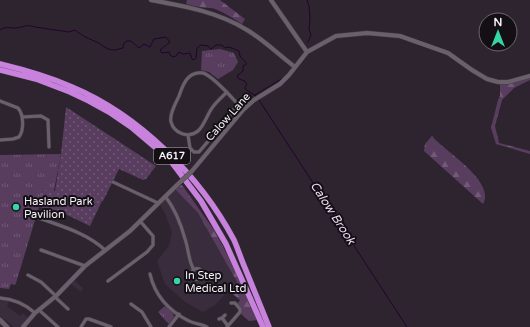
<svg xmlns="http://www.w3.org/2000/svg" width="530" height="327" font-family="'Varela Round',sans-serif">
<style>
.built{fill:#392d3d}
.forest{fill:url(#forest-firs)}
.park{fill:url(#park-tufts)}
.garden{fill:url(#garden-dots)}
.lines{fill:none;stroke-linecap:round;stroke-linejoin:round}
.stream{stroke:#24022c;stroke-width:1}
.minor-casing{stroke:#463f48;stroke-width:4}
.tertiary-casing{stroke:#463f48;stroke-width:5}
.secondary-casing{stroke:#463f48;stroke-width:5.5}
.trunk-casing{stroke:#463f48;stroke-width:6}
.minor{stroke:#6a606c;stroke-width:3}
.tertiary{stroke:#6a606c;stroke-width:4}
.secondary{stroke:#6a606c;stroke-width:4.5}
.trunk{stroke:#c881dc;stroke-width:5.5}
.tertiary-bridge-casing{stroke:#463f48;stroke-width:5;stroke-linecap:butt}
.tertiary-bridge{stroke:#6a606c;stroke-width:4}
.poi-dot{fill:#36d4a7;stroke:#130f14;stroke-width:1.5}
.labels{text-anchor:middle;dominant-baseline:central;stroke-width:4;stroke-linejoin:round;paint-order:stroke}
.shield{fill:#130f14;stroke:#b2acb3;stroke-width:1}
.shield-label{font-size:10px;font-weight:bold;fill:#f6f0f7}
.street-label{font-size:11px;fill:#f6f0f7;stroke:#130f14}
.poi-label{font-size:11px;fill:#f6f0f7;stroke:#130f14;text-anchor:start}
.water-label{font-size:12px;font-style:italic;fill:#f1daf7;stroke:#130f14}
</style>
<defs>
<pattern id="forest-firs" width="22" height="20" patternUnits="userSpaceOnUse"><rect width="22" height="20" fill="#583d5f"/><path d="M5 1l3.5 6h-7zM16 11l3.5 6h-7z" fill="#715977"/></pattern>
<pattern id="park-tufts" width="24" height="20" patternUnits="userSpaceOnUse"><rect width="24" height="20" fill="#583d5f"/><path d="M3 7l-1-3M5 7V3M7 7l1-3M15 17l-1-3M17 17v-4M19 17l1-3" fill="none" stroke="#715977"/></pattern>
<pattern id="garden-dots" width="8" height="8" patternUnits="userSpaceOnUse"><rect width="8" height="8" fill="#583d5f"/><path d="M2 2h.1M6 6h.1" fill="none" stroke="#715977" stroke-width="1.8" stroke-linecap="round"/></pattern>
</defs>
<rect width="100%" height="100%" fill="#2d242f"/>
<path class="built" d="M175 189 198 213 237 282 215 305 203 312 185 302 165 284 157 261 169 246 172 232 165 213 160 205Z
M74 280 83 288 81 292 71 284Z
M0 298 10 300 7 306 20 316 23 313 28 318 20 327H14L0 316Z"/>
<path class="forest" d="M187 0H220L245 19 242 24C236 20 217 8 211 8 202 8 194 6 186 4Z
M530 77V80L514 88 502 100 495 126 499 143 530 151V154L496 144 491 128 498 100 500 96V84Z
M432 136C444 151 496 181 483 204L424 151 425 144Z
M182 185 214 230 240 278 257 320 249 321 241 314 242 309 237 304 240 300 228 290 237 282 198 213 175 189Z"/>
<path class="park" d="M220 49 234 53 238 62 233 70 218 79 209 72 201 70 202 51Z
M61 154 54 191 39 207 16 283 15 285 11 284 9 289 0 288V155Z
M165 306 173 313 174 317 169 324 165 320 158 312Z"/>
<path class="garden" d="M66 107 156 166 146 179 143 180 119 169 103 201H102L90 226 63 213 39 207 43 190 55 191 61 154Z"/>
<g class="lines">
<path class="stream" d="M307 0 309 6 310 19 309 29 311 35 308 42
M0 30C5 26 10 28 16 28 23 27 28 24 35 27L69 32 75 30C82 36 89 39 97 42 103 45 106 50 114 50 117 50 121 48 123 48L124 43 127 41H131L139 48 144 44 150 47 154 39 166 37 170 42 160 50 162 53 169 52 170 55 173 57 176 56 179 52 183 54 190 53 192 59 194 60 196 58 197 48 201 45 208 46 211 49 216 45H222L225 48 229 47 239 51 240 56 247 64 243 66V71L237 76 239 79 245 81 247 85 245 87V89L256 96
M255 95 283 78
M259 100 407 327"/>
<g class="minor-casing">
<path id="minor" d="M227 92C222 97 216 102 212 108 207 115 204 126 198 131 188 139 174 133 171 122 169 114 176 103 179 96 181 90 184 81 189 77 192 74 198 72 203 73 213 76 236 102 243 110
M0 101 18 108C24 115 24 130 19 137L13 139 0 140
M22 117 41 116 48 120 49 147
M188 135 190 148 194 152H199L232 113 237 103
M113 182 158 203
M165 196C175 209 181 224 185 239 189 250 188 260 194 270
M39 218C61 226 87 233 105 250
M41 250 85 266
M191.5 274a5.5 5.5 0 1 1 11 0a5.5 5.5 0 1 1-11 0Z
M150 274C155 296 169 311 189 321 195 324 202 324 207 327
M28 275 41 282 56 296
M108 281 147 252 153 245V236L140 221
M55 297 68 309
M0 298C14 299 25 304 35 313
M131 304 142 312 151 327
M39 310 58 327
M222 318 228 326
M219 319 222 318 225 315
M81 327 86 319H89L111 327
M169 327 179 314
M227 327 240 312V309L235 303H231"/>
</g>
<g class="tertiary-casing">
<path id="tertiary" d="M151 0C184 6 218 12 247 30 264 40 279 55 295 67
M271 0 307 52
M192 171 243 110 254 100 280 84 289 75 307 52 336 36 367 33 400 36 448 53 472 70 487 79 498 82H508L530 76
M23 327 35 313 56 296 85 266 130 231 176 186"/>
</g>
<g class="secondary-casing">
<path id="secondary" d="M0 320 7 327"/>
</g>
<g class="trunk-casing">
<path id="trunk" d="M0 64C25 70 49 77 72 87 139 115 200 176 234 240 238 249 241 259 245 268 253 288 261 307 269 327
M0 70 36 79 70 92 89 101 109 112 131 127 170 160 201 201 226 244 263 327"/>
</g>
<use href="#minor" class="minor"/>
<use href="#tertiary" class="tertiary"/>
<use href="#secondary" class="secondary"/>
<use href="#trunk" class="trunk"/>
<g class="tertiary-bridge-casing">
<path id="tertiary-bridge" d="M176 186 192 171"/>
</g>
<use href="#tertiary-bridge" class="tertiary-bridge"/>
</g>
<g class="poi-dot">
<circle cx="16" cy="207" r="4"/>
<circle cx="177" cy="281" r="4"/>
</g>
<g class="labels">
<rect class="shield" x="154" y="148" width="36" height="16" rx="3"/>
<g class="shield-label">
<text x="172" y="156">A617</text>
</g>
<g class="street-label">
<text transform="translate(228 117) rotate(-48)">Calow Lane</text>
</g>
<g class="poi-label">
<text x="24" y="201">Hasland Park<tspan x="24" dy="13">Pavilion</tspan></text>
<text x="185" y="275">In Step<tspan x="185" dy="13">Medical Ltd</tspan></text>
</g>
<g class="water-label">
<text transform="translate(333 213) rotate(57)">Calow Brook</text>
</g>
</g>
<g transform="translate(498 32)"><circle r="19" fill="#130f14" stroke="#6e696f"/>
<path d="M0-3L7 15L0 10L-7 15Z" fill="#36d4a7"/>
<text y="-6" font-size="11" font-weight="bold" text-anchor="middle" fill="#f6f0f7">N</text>
</g>
</svg>
